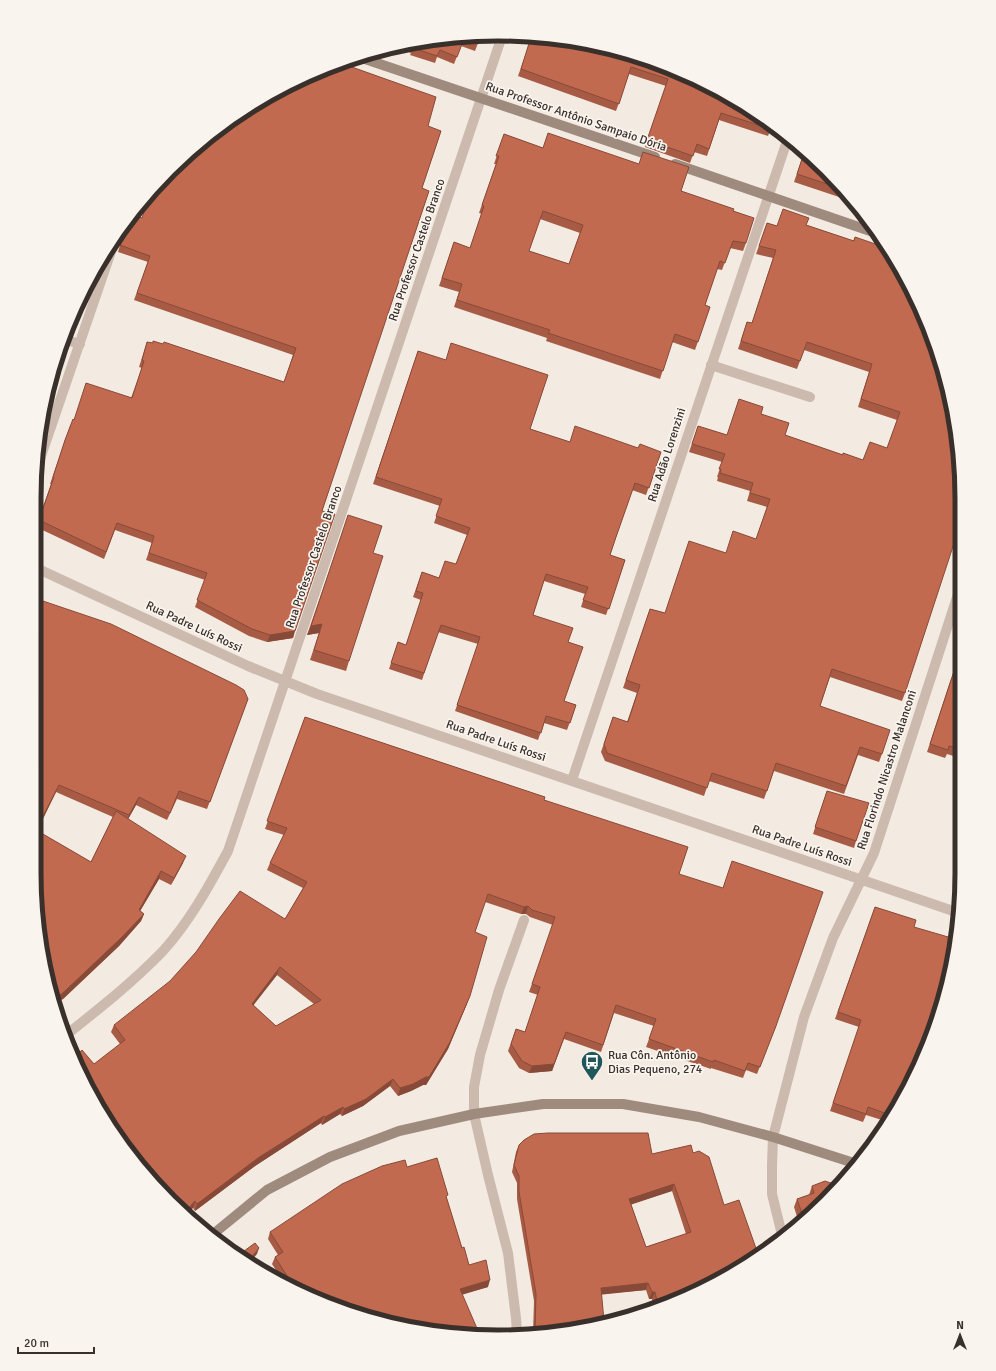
<svg xmlns="http://www.w3.org/2000/svg" width="996" height="1371" font-family="Signika,sans-serif">
<style>
.lines{fill:none;stroke-linecap:round;stroke-linejoin:round}
.lane{stroke:#cbbaad;stroke-width:10}
.street{stroke:#cbbaad;stroke-width:10}
.secondary{stroke:#9f8a7e;stroke-width:10}
.wall{fill:#a75b45;fill-rule:evenodd}
.shaded-wall{fill:#884a38}
.building{fill:#c26a50;stroke:#884a38;fill-rule:evenodd}
.labels{text-anchor:middle;dominant-baseline:central;stroke-width:3.5;stroke-linejoin:round;paint-order:stroke}
.street-label{font-size:12px;fill:#3a302b;stroke:#faf4ee}
.poi-label{font-size:12px;fill:#3a302b;stroke:#faf4ee;text-anchor:start}
.rim{fill:none;stroke:#3a302b;stroke-width:5}
</style>
<rect width="100%" height="100%" fill="#f3eae1"/>
<g class="lines">
<path class="lane" d="M711 365 810 397"/>
<path class="street" d="M63 339 80 344
M39 462 117 234
M34 567 248 666 317 694 959 913
M572 780 788 138
M66 1035C99 1009 133 982 163 951 190 921 209 886 228 851L502 36
M783 1239 772 1194V1165L773 1137 804 1017 833 938 874 853 959 591
M517 1333 516 1318 508 1253 488 1175 474 1114V1087L480 1055 499 990 524 920"/>
<path class="secondary" d="M359 57 655 157
M675 164 876 233
M212 1235 267 1190 330 1157 399 1131 474 1114 543 1104H623L699 1117 773 1137 857 1164"/>
</g>
<path class="wall" d="M467 35H481L475 51 461 46 454 64 437 57 435 63 410 55 411 53 395 47Z
M522 37 558 38 647 59 772 126 768 136 719 120 707 156 694 152 690 163 645 147 666 86 629 74 616 111 518 76 530 42 522 39Z
M349 66 428 126 422 188 322 511 293 638 267 642 249 636 195 607 205 580 146 560 152 543 115 530 104 559 36 527 51 484H50L70 426 74 420 131 398 142 368 139 367 147 342 284 382 293 355 134 300 148 262 118 252 123 236 122 230 121 229 132 215 141 218Z
M504 134 543 148 681 191 734 211 746 243 743 251 730 248 722 270 717 269 705 305 710 307 695 350 672 342 660 379 546 341 547 338 454 307 459 292 439 286 454 242 470 248 482 214 479 213 496 164H494ZM540 219 580 233 569 264 529 251Z
M805 150 854 202 794 182Z
M767 223 777 226 806 225 853 241 855 237 927 320 905 693 902 701 830 677 820 706 882 754 879 762 858 755 844 794 774 771 764 799 709 781 704 796 605 761 601 752 613 717 627 722 637 693 623 688 650 609 665 613 726 553 756 539 767 507 747 501 750 491 717 481 718 477H717L722 462 689 452 698 426 727 435 761 414 785 435 843 455 863 460 887 448 897 420 858 407 869 372 804 350 797 369 738 349 747 322 752 323 773 258 756 254Z
M418 351 530 429 570 442 638 448 661 452 646 495 632 490 610 555 625 560 606 615 581 607 585 594 544 581 533 615 568 642 564 701 576 705 567 730 544 723 538 740 455 711 478 644 438 632 422 680 389 669 398 642 406 645 421 600 413 597 422 572 439 578 456 564 467 535 434 523 440 506 373 484Z
M345 525 373 553 349 661 346 671 310 660 319 633 307 635Z
M34 598 248 699 207 809 177 799 167 820 136 805 128 819 183 863 171 885 159 879 140 911 144 914 141 921 119 946 63 999 34 873ZM56 792 113 817 91 862 37 831Z
M960 673V758L947 754 945 758 927 752 951 679Z
M305 717 544 800 679 874 776 1026 757 1074 746 1070 743 1078 711 1068V1069L646 1047 654 1026 614 1013 601 1052 564 1039 552 1071 529 1073 519 1068 508 1051 516 1029 525 1032 538 995 529 992 553 925 530 917 526 914H521L485 902 475 932 467 1004 448 1049 426 1085H423L411 1091 398 1096 390 1086 363 1106 342 1116 340 1114 322 1125 321 1123 255 1166 195 1211 193 1208 120 1044 111 1032 114 1025 285 919 303 888 267 870 270 863 284 835 265 829ZM277 975 314 1004 276 1026 253 1005Z
M827 791 856 841 854 848 813 834Z
M875 907 914 927V1078L885 1121 866 1115 863 1122 830 1111 859 1027 835 1019Z
M519 1145 652 1154 693 1153 709 1157 676 1302 654 1307 652 1299H649L646 1290 601 1294 558 1333H533L534 1301 517 1199V1183L512 1172 516 1152ZM672 1191 686 1234 646 1247 631 1204Z
M407 1167 447 1199 462 1248 469 1265 488 1287 463 1294 437 1333 378 1321 293 1289 285 1284 272 1264 275 1257 278 1255 268 1239 270 1232Z
M812 1186H839L799 1223 794 1207 797 1199 809 1195Z"/>
<path class="shaded-wall" d="M322 624 319 633 307 635 311 626Z
M295 631 293 638 267 642 270 635Z
M59 785 56 792 34 837 36 830Z
M139 797 136 805 126 823 129 815Z
M186 856 183 863 171 885 174 878Z
M161 871 159 879 136 918 139 910Z
M528 906 526 914H521L524 907Z
M144 914 141 921 119 946 63 999 54 1005 53 1001Z
M280 967 277 975 249 1011 252 1004Z
M470 996 448 1049 426 1085H423L411 1091 398 1096 400 1088Z
M566 1032 552 1071 529 1073 532 1066Z
M393 1079 390 1086 363 1106 342 1116 344 1109Z
M343 1107 340 1114 322 1125 325 1117Z
M324 1116 321 1123 255 1166 195 1211 197 1204 258 1158Z
M674 1184 672 1191 627 1206 629 1199Z
M195 1201 193 1208 186 1215 184 1213Z
M259 1248 257 1254 251 1261 249 1260Z
M490 1280 488 1287 458 1296 460 1289Z
M648 1283 646 1290 598 1295 601 1288Z
M652 1292H655L652 1299H649Z"/>
<path class="building" d="M467 35H481L478 44 464 39 457 57 440 50 437 56 413 48 414 46 410 44Z
M531 37 558 38 647 59 730 96 772 126 771 129 721 113 709 149 697 144 693 156 647 140 668 79 631 67 619 104 521 69Z
M351 60 349 66 436 97 428 126 441 131 422 188 429 191 322 511 335 514 295 631 270 635 252 629 197 600 207 573 149 553 154 536 117 523 106 552 39 520 54 477H53L65 440 73 419 74 420 86 383 132 398 144 361 142 360 147 342 153 343V341L163 344 164 342 284 382 296 348 137 293 150 256 120 245 126 229 125 224 132 215 142 218 151 191 215 130 293 82Z
M548 133 639 164 643 152 689 167 681 191 734 209 733 211 754 218 746 243 733 241 725 263 720 261 705 305 710 307 698 342 675 334 663 371 548 333 550 330 457 300 462 284 442 278 454 242 470 248 484 206 482 205 499 156H496L504 134 543 148ZM543 211 583 225 569 264 529 251Z
M805 150 842 189 797 174Z
M783 209 809 218 806 225 854 241 855 237 884 247 927 320 958 437 959 528 905 693 832 669 820 706 890 730 882 754 860 747 846 786 776 763 767 791 712 773 707 788 607 753 604 744 613 717 628 722 640 685 626 680 650 609 665 613 689 541 726 553 733 531 756 539 770 499 750 493 753 483 720 473 721 469H719L725 454 692 444 698 426 727 435 739 399 763 407 761 414 789 423 785 435 843 455V453L863 460 870 442 887 448 900 412 861 399 872 364 807 342 800 361 741 341 747 322 752 323 776 250 759 246 767 223 777 226Z
M451 343 548 375 530 429 570 442 575 426 638 448 640 444 661 452 649 488 635 483 616 537 610 555 625 560 609 609 583 600 588 587 546 574 533 615 573 628 568 642 583 647 564 701 576 705 570 723 546 716 541 733 457 705 480 637 441 625 424 673 391 663 398 642 406 645 423 593 416 591 422 572 439 578 445 561 456 564 470 528 436 516 442 499 376 477 418 351 446 360Z
M348 515 382 526 373 553 383 556 349 661 314 650 322 624 311 626Z
M34 598 111 624 236 685 244 690 248 699 210 802 179 791 170 813 139 797 129 815 59 785 36 830 91 862 116 811 186 856 174 878 161 871 139 910 144 914 121 938 65 991 53 1001 50 993 34 873Z
M954 671 960 673V749L949 746 948 750 930 744Z
M305 717 545 797 544 800 688 847 679 874 723 888 732 861 823 892 776 1026 760 1067 748 1063 745 1071 714 1060 713 1062 649 1039 656 1019 616 1005 603 1045 566 1032 554 1064 532 1066 522 1061 511 1044 516 1029 525 1032 540 987 532 984 555 917 532 910 528 906 524 907 488 894 475 932 487 937 470 996 450 1042 429 1077H426L413 1084 400 1088 393 1079 366 1099 344 1109 343 1107 325 1117 324 1116 258 1158 197 1204 195 1201 184 1213 112 1131 82 1078 74 1058 82 1050 94 1064 125 1040 114 1025 170 981 196 952 219 919 240 891 285 919 307 882 270 863 287 828 267 821ZM280 967 321 1000 276 1026 252 1004Z
M827 791 869 803 856 841 815 827Z
M875 907 916 920 914 927 955 939 946 993 914 1078 890 1115 868 1107 866 1114 833 1103 861 1020 838 1012Z
M548 1133H648L652 1154 691 1145 693 1153 699 1151 709 1157 724 1205 739 1200 758 1254 676 1302 658 1306 655 1292H652L648 1283 601 1288 604 1321 558 1333H535L536 1294 519 1192V1176L514 1165 519 1145 524 1140 534 1134ZM674 1184 691 1232 646 1247 629 1199Z
M437 1158 448 1195 446 1196 462 1248 464 1247 469 1265 486 1260 490 1280 460 1289 479 1333H437L410 1328V1327H408L378 1321 296 1290 275 1257 283 1252 270 1232 342 1184 382 1166 405 1160 407 1167Z
M825 1181 839 1186 804 1219 797 1199 814 1193 812 1186Z
M255 1243 259 1248 249 1260 240 1254Z"/>
<defs>
<g id="bus-pin" transform="scale(1.15)"><path d="M0 17L-7.5 6A9.5 9.5 0 1 1 7.5 6Z" fill="#21575a" stroke="#faf4ee"/><path d="M-5-6H5V4H4V6H2V4H-2V6H-4V4H-5ZM-3.5-4V0h7V-4ZM-3.5 1.2v1.5H-2V1.2ZM2 1.2v1.5H3.5V1.2Z" fill="#fff"/></g>
</defs>
<g fill-rule="evenodd">
<use href="#bus-pin" x="592" y="1062"/>
</g>
<g class="labels">
<g class="street-label">
<text transform="translate(576 117) rotate(19)">Rua Professor Antônio Sampaio Dória</text>
<text transform="translate(417 250) rotate(-71)">Rua Professor Castelo Branco</text>
<text transform="translate(667 455) rotate(-72)">Rua Adão Lorenzini</text>
<text transform="translate(314 557) rotate(-71)">Rua Professor Castelo Branco</text>
<text transform="translate(194 627) rotate(25)">Rua Padre Luís Rossi</text>
<text transform="translate(496 741) rotate(19)">Rua Padre Luís Rossi</text>
<text transform="translate(887 770) rotate(-72)">Rua Florindo Nicastro Malanconi</text>
<text transform="translate(802 846) rotate(19)">Rua Padre Luís Rossi</text>
</g>
<g class="poi-label">
<text x="608" y="1055">Rua Côn. Antônio<tspan x="608" dy="14">Dias Pequeno, 274</tspan></text>
</g>
</g>
<path d="M0 0H996V1371H0ZM498 41H498A457 457 0 0 1 955 498V873A457 457 0 0 1 498 1330H498A457 457 0 0 1 41 873V498A457 457 0 0 1 498 41Z" fill="#faf4ee" fill-rule="evenodd"/>
<path class="rim" d="M498 41H498A457 457 0 0 1 955 498V873A457 457 0 0 1 498 1330H498A457 457 0 0 1 41 873V498A457 457 0 0 1 498 41Z"/>
<g transform="translate(960 1335)" stroke="#faf4ee" stroke-width="3" paint-order="stroke">
<path d="M0-3L7 15L0 10L-7 15Z" fill="#3a302b"/>
<text y="-6" font-size="11" font-weight="bold" text-anchor="middle" fill="#3a302b">N</text>
</g>
<path d="M18 1347v6h76v-6" fill="none" stroke="#3a302b" stroke-width="2"/>
<text x="24" y="1347" font-size="12" fill="#3a302b" stroke="#faf4ee" stroke-width="3" paint-order="stroke">20 m</text>
</svg>
